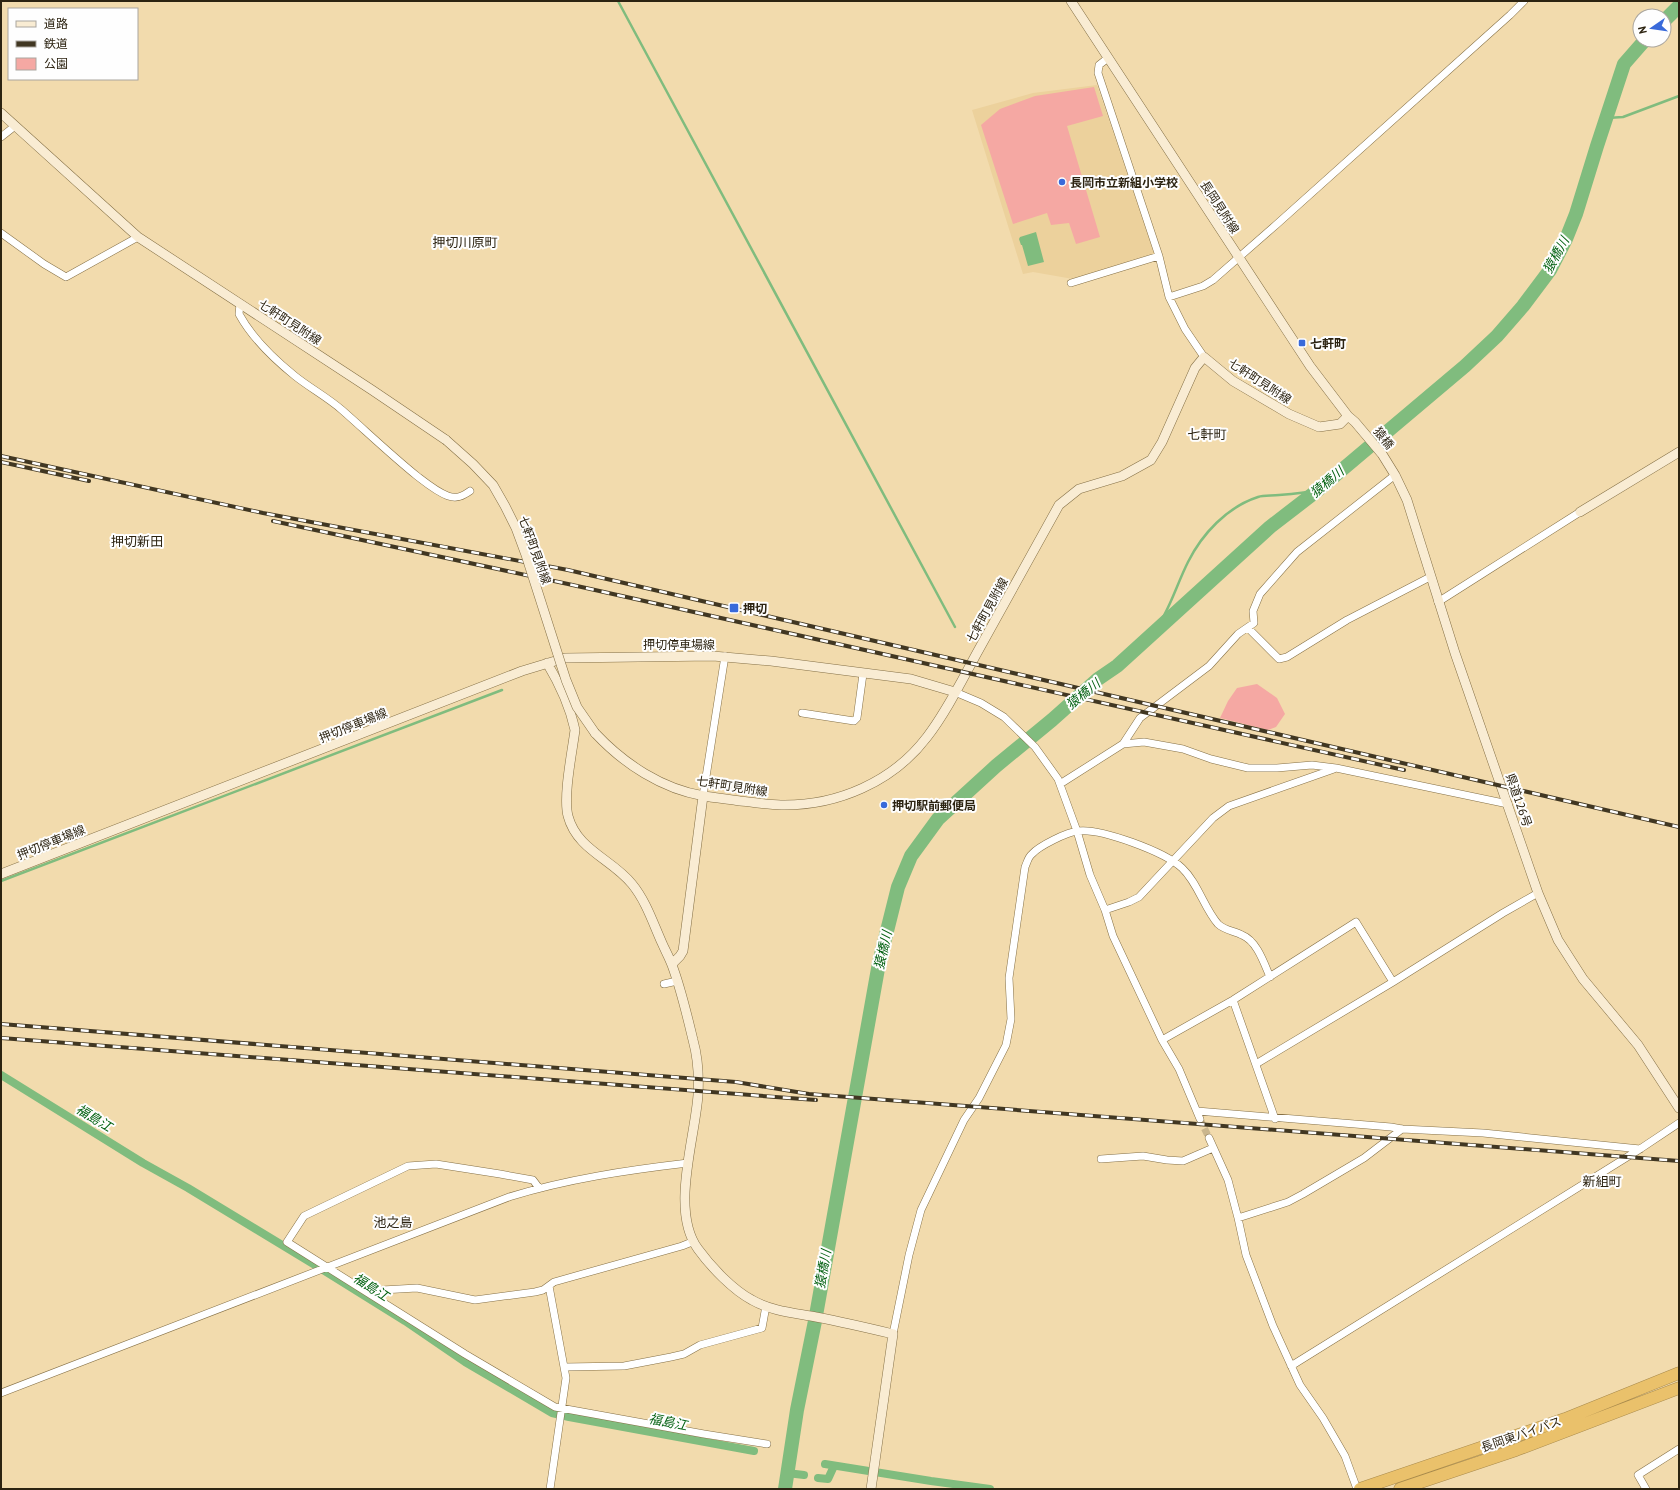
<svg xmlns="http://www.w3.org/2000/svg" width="1680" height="1490" font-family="'PT Sans','Noto Sans JP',sans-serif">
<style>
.built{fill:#ecd19c}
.green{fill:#f5a8a3}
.water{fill:#80bc7e}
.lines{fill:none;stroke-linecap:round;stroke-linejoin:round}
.stream{stroke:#80bc7e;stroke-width:2.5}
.canal{stroke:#80bc7e;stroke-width:8}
.river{stroke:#80bc7e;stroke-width:14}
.street-tunnel{stroke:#cab68e;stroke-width:7;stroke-dasharray:7 3.5;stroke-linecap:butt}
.street-casing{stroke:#857046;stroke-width:8}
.secondary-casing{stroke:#857046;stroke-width:10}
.highway-casing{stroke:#a88a4c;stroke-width:13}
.street{stroke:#fff;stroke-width:7}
.secondary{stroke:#f9ecd3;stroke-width:9}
.highway{stroke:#eac16b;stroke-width:12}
.rail-casing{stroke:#413722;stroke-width:4}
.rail{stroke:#fefefe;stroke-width:2.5;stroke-dasharray:8;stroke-linecap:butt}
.secondary-bridge-casing{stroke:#857046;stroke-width:10;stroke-linecap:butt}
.secondary-bridge{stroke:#f9ecd3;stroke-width:9}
.poi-dot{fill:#396ada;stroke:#fefefe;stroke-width:1.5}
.labels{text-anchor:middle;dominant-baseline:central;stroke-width:4;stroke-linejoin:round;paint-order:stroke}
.poi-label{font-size:12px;font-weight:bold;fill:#2c2311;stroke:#fefefe;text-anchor:start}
.street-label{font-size:12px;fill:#2c2311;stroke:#fefefe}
.neighbourhood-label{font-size:13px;fill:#2c2311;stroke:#fefefe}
.water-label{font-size:13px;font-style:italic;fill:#036111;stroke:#fefefe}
</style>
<rect width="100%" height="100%" fill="#f2dbad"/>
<path class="built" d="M1097 85 1155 254 1073 279 1033 272 1023 274 972 110 1033 93Z"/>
<path class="green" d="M1094 87 1103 116 1067 126 1100 237 1076 244 1069 223 1051 225 1047 213 1013 224 981 125 1000 109 1035 96Z
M1257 684 1277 698 1285 714 1276 727 1268 730 1220 718 1228 701 1237 688Z"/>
<path class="water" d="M1036 232 1044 262 1028 266 1022 245H1021L1019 239 1020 237Z"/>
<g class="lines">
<path class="stream" d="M618 1 955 627
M1607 118 1623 117 1679 96
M1146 640C1168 618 1174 590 1188 562 1202 534 1227 507 1258 497 1264 495 1272 496 1279 495 1292 494 1305 493 1318 490
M1 881 502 690"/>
<path class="canal" d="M1 1075 143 1163 188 1188 315 1265 405 1321 465 1362 552 1413 569 1417 754 1451
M825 1464 931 1481 990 1489
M787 1473 804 1475
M818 1478 828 1479 834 1466"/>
<path class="river" d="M1664 21 1679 6
M785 1489 797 1410 815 1321 879 963 898 887 911 856 938 819 996 766 1052 720 1098 679 1117 666 1270 527 1318 490 1465 366 1497 336 1523 306 1550 270 1566 239 1576 214 1597 146 1624 64 1645 40"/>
<path class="street-tunnel" d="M1200 1119 1209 1138"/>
<g class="street-casing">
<path id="street" d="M1108 58 1099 65 1098 73 1159 256 1169 297 1185 329 1204 357
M1 137 15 126
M1 233 44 264 66 277 138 237
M1071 283 1159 256
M1169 297 1203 286 1213 280 1277 224 1510 15 1524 1
M240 304 239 314C252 338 274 359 295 376 310 388 327 397 342 410 367 432 391 455 417 476 426 483 437 492 448 496 457 499 463 496 470 491
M1438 602 1580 512
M1248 628 1279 659 1287 657 1347 620 1430 577
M955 692 981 703 1004 717 1035 747 1058 779 1077 831 1090 875 1105 910 1113 936 1162 1040 1179 1069 1200 1119
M802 713 854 721 857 718 863 674
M1123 744 1140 718 1209 666 1238 634 1254 623 1253 611 1260 594 1297 552 1395 475
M1060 784 1123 744 1144 742 1183 749 1211 759 1248 768H1277L1312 765 1336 768 1508 804
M703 796 725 656
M1105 910 1129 902 1139 897 1213 818 1229 806 1334 769
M664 984 677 981
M1233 1000 1275 1119
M1162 1040 1233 1000 1356 922 1393 982
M1256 1064 1393 982 1503 913 1538 893
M1197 1111 1391 1127 1402 1129 1483 1133 1640 1149
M1209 1138 1228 1180 1238 1218 1246 1255 1273 1326 1300 1385 1323 1418 1345 1456 1357 1489
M1101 1159 1143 1156 1167 1160 1183 1161 1213 1148
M539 1188 533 1180 500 1174 436 1164 408 1166 304 1216 287 1242 465 1354 555 1407 704 1434 767 1444
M1238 1218 1288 1202 1303 1194 1364 1158 1402 1129
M549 1286 566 1378 550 1489
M370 1294 382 1290 417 1288 475 1300 535 1292 543 1290 554 1282 682 1246 692 1242
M893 1334 909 1255 921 1210 964 1120 979 1098 1006 1045 1011 1019 1009 978 1025 867C1027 863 1028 857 1032 854 1039 846 1067 832 1078 831 1101 828 1165 852 1182 868 1198 883 1204 908 1218 924 1224 930 1234 931 1242 935 1257 941 1264 963 1270 977
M1291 1366 1640 1149 1679 1123
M565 1367 624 1366 671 1357 684 1354 700 1345 762 1328 766 1306
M1 1393 509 1197C567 1179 628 1170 688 1163
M1646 1489 1638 1475 1679 1449"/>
</g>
<g class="secondary-casing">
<path id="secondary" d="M1071 1 1310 366 1348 416 1355 422 1382 454 1395 475 1407 500 1455 653 1538 893 1558 940 1583 979 1638 1045 1679 1108
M1 113 138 237 372 390 446 440
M1580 512 1679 452
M547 663C559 683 570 707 575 730 572 753 563 796 568 816 577 850 612 859 632 884 646 901 653 923 662 943 665 950 669 957 672 965 681 989 687 1015 693 1040 698 1058 699 1077 698 1095 695 1139 670 1211 698 1249 711 1267 733 1290 752 1300 771 1311 795 1313 816 1317 842 1322 868 1328 893 1334L871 1489
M595 733C624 764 662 789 704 796 716 798 728 799 740 801 753 802 767 805 781 805 837 806 893 782 927 737 947 711 962 680 978 651 1005 603 1032 554 1059 505L1079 489 1122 476 1151 460 1162 442 1195 368 1204 357 1233 381 1289 414 1319 427 1340 424 1348 416
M1 874 522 671 565 658 713 656 771 661 911 679 955 692
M672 964 680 956 683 951 703 796"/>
</g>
<g class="highway-casing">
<path id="highway" d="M1360 1489 1565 1419 1679 1373
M1400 1489 1516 1450 1679 1388"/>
</g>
<use href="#street" class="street"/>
<use href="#secondary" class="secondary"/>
<use href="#highway" class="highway"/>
<g class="rail-casing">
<path id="rail" d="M1 456 263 513 568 570 1679 827
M1 462 89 481
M273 521 568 584 1404 770
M1 1024 736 1082 809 1094 1679 1161
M1 1038 816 1100"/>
</g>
<use href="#rail" class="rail"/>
<g class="secondary-bridge-casing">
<path id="secondary-bridge" d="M446 440 473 464 493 485 505 506 516 528 526 555 566 680 577 707 595 733"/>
</g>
<use href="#secondary-bridge" class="secondary-bridge"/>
</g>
<g class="poi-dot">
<circle cx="1062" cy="182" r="4"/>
<rect x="1298" y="339" width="8" height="8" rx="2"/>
<rect x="729" y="603" width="10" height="10" rx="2"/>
<circle cx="884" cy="805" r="4"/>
</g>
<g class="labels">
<g class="poi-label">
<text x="1070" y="182">長岡市立新組小学校</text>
<text x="1310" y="343">七軒町</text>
<text x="743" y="608">押切</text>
<text x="892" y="805">押切駅前郵便局</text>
</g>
<g class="street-label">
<text transform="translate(1220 207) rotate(57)">長岡見附線</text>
<text transform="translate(290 322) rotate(33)">七軒町見附線</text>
<text transform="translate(1260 381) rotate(33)">七軒町見附線</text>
<text transform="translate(1384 438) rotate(52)">猿橋</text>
<text transform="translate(535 550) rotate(70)">七軒町見附線</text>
<text transform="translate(987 610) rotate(-61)">七軒町見附線</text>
<text x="679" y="644">押切停車場線</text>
<text transform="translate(353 725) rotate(-22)">押切停車場線</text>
<text transform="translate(732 786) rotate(9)">七軒町見附線</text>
<text transform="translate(1519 800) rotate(71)">県道126号</text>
<text transform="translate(51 842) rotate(-22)">押切停車場線</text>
<text transform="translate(1521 1434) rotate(-19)">長岡東バイパス</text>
</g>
<g class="neighbourhood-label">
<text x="465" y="242">押切川原町</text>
<text x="1207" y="434">七軒町</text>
<text x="137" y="541">押切新田</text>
<text x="1602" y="1181">新組町</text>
<text x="393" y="1222">池之島</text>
</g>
<g class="water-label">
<text transform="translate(1556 255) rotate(-61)">猿橋川</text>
<text transform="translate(1327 482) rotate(-40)">猿橋川</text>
<text transform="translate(1083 694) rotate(-39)">猿橋川</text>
<text transform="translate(883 950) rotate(-77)">猿橋川</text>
<text transform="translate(94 1118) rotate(31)">福島江</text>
<text transform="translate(823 1269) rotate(-80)">猿橋川</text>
<text transform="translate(371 1287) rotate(33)">福島江</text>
<text transform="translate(668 1422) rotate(11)">福島江</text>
</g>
</g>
<rect width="1680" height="1490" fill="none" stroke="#2c2311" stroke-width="4"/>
<rect x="8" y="8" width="130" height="72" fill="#fefefe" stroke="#aaa69f"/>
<rect x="16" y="21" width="20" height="6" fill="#f9ecd3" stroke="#aaa69f"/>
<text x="44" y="28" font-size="12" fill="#2c2311">道路</text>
<rect x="16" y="41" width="20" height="6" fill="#413722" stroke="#aaa69f"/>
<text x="44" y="48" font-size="12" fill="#2c2311">鉄道</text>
<rect x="16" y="58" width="20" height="12" fill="#f5a8a3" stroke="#aaa69f"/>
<text x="44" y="68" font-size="12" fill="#2c2311">公園</text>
<g transform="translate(1652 28) rotate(257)"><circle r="19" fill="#fefefe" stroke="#aaa69f"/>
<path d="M0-3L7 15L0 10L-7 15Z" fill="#396ada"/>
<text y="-6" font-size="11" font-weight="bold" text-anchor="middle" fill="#2c2311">N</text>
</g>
</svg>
